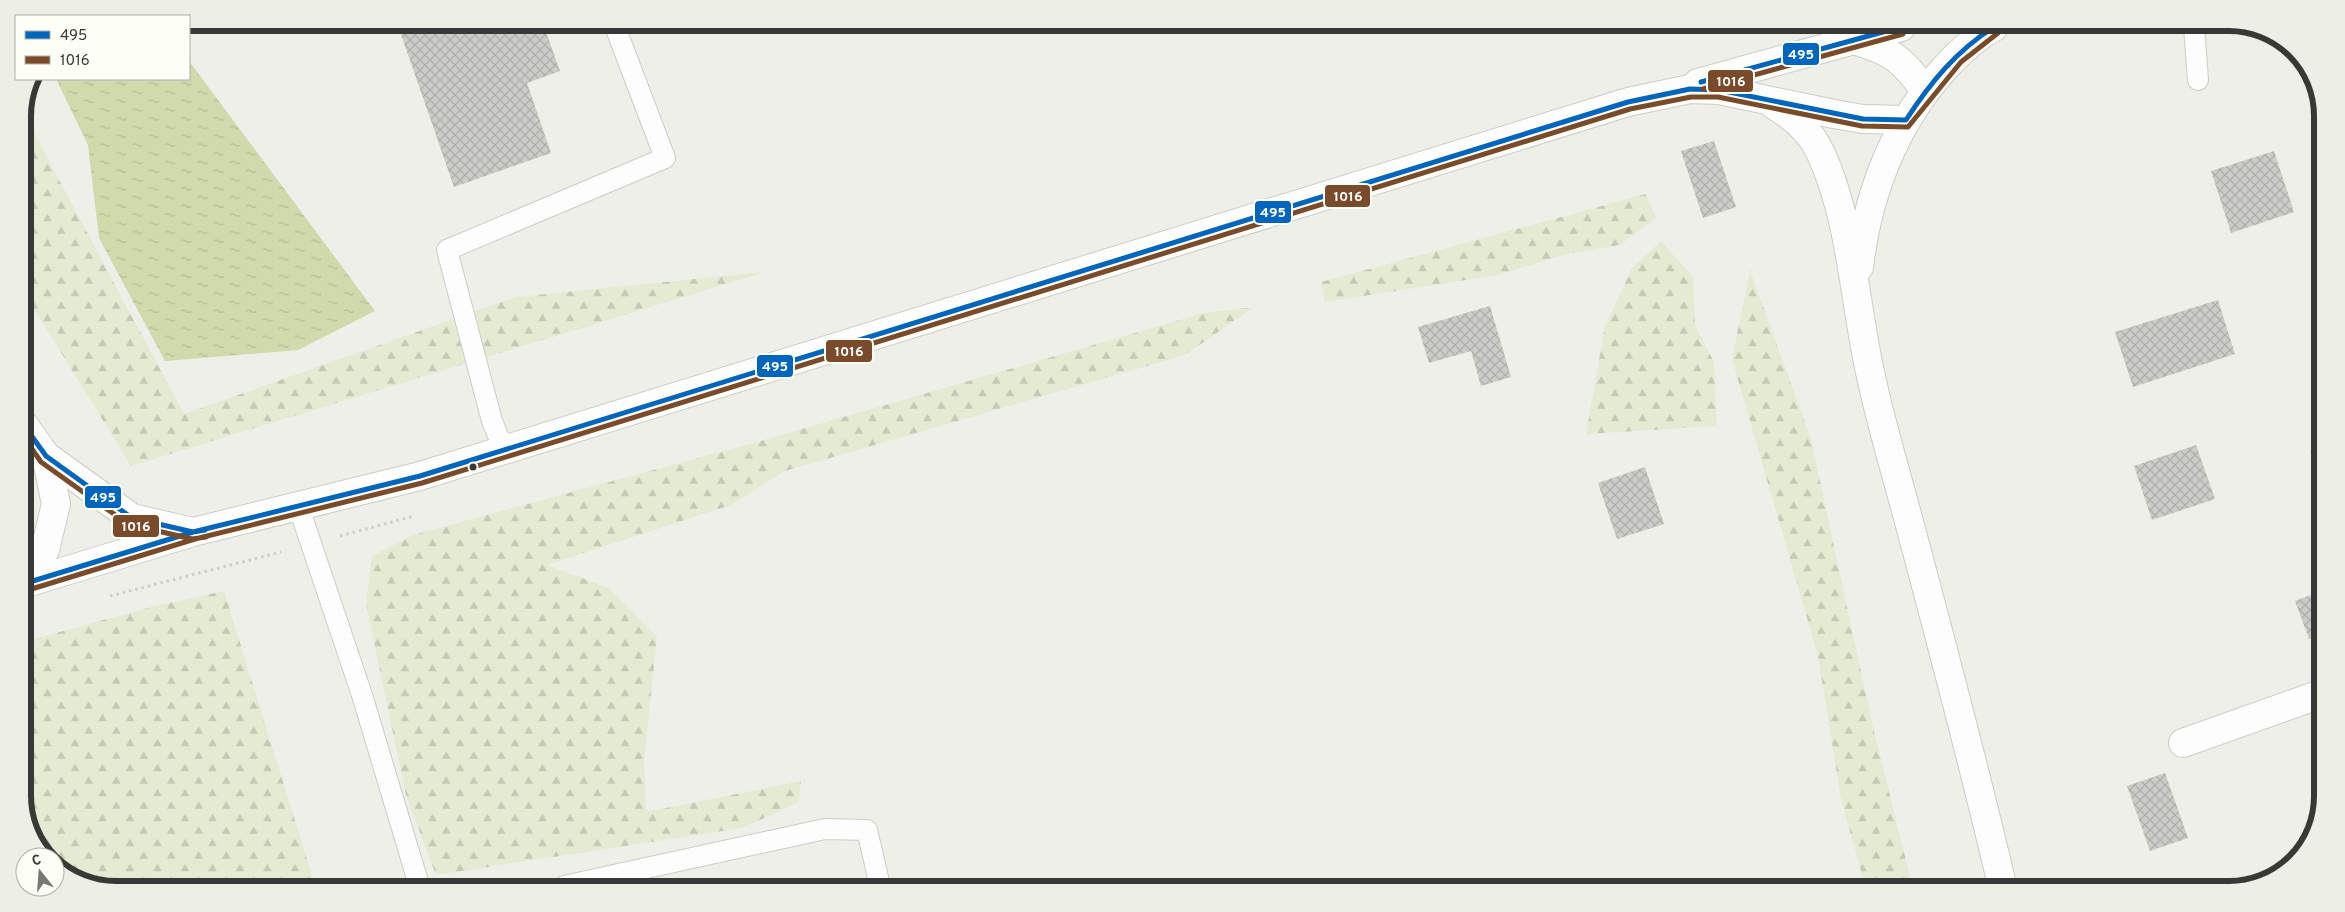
<svg xmlns="http://www.w3.org/2000/svg" width="2345" height="912" font-family="Overpass,sans-serif">
<style>
.forest{fill:url(#forest-firs)}
.water{fill:url(#water-ripples)}
.building{fill:url(#building-cross-hatch)}
.lines{fill:none;stroke-linecap:round;stroke-linejoin:round}
.lane-casing{stroke:#cccdc7;stroke-width:22}
.street-casing{stroke:#cccdc7;stroke-width:30}
.secondary-casing{stroke:#cccdc7;stroke-width:30}
.path{stroke:#cdcecc;stroke-width:3;stroke-dasharray:2.5 4;stroke-linecap:butt}
.lane{stroke:#fcfdfc;stroke-width:20}
.street{stroke:#fcfdfc;stroke-width:28}
.secondary{stroke:#fcfdfc;stroke-width:28}
.bus-1-casing{stroke:#fdfff7;stroke-width:9}
.bus-2-casing{stroke:#fdfff7;stroke-width:9}
.bus-1{stroke:#0065bd;stroke-width:5}
.bus-2{stroke:#7a4b2a;stroke-width:5}
.bus-dot{fill:#383934;stroke:#fdfff7;stroke-width:2}
.rim{fill:none;stroke:#383934;stroke-width:6}
.line-badge{stroke:#fdfff7;stroke-width:2}
.badge-label{font-size:14px;text-anchor:middle;font-weight:bold;fill:#fff}
</style>
<defs>
<pattern id="forest-firs" width="22" height="20" patternUnits="userSpaceOnUse" patternTransform="scale(1.25)"><rect width="22" height="20" fill="#e5ebd3"/><path d="M5 1l3.5 6h-7zM16 11l3.5 6h-7z" fill="#c5cab6"/></pattern>
<pattern id="water-ripples" width="26" height="14" patternUnits="userSpaceOnUse" patternTransform="scale(1.25)"><rect width="26" height="14" fill="#d0daad"/><path d="M2 4q2-2 4 0t4 0M15 11q2-2 4 0t4 0" fill="none" stroke="#b3bc95"/></pattern>
<pattern id="building-cross-hatch" width="8" height="8" patternUnits="userSpaceOnUse" patternTransform="scale(1.25)"><rect width="8" height="8" fill="#cbccc7"/><path d="M0 0l8 8M0 8l8-8" fill="none" stroke="#afb0ac"/></pattern>
</defs>
<rect width="100%" height="100%" fill="#eeefe8"/>
<path class="forest" d="M23 112 184 414 516 297 765 272 131 466 23 291Z
M1646 194 1656 218 1620 245 1566 254 1498 275 1325 302 1321 282Z
M1661 241 1693 277 1695 325 1714 362 1717 426 1586 434 1605 326 1632 268Z
M1750 270 1811 439 1873 727 1913 889H1866L1841 799 1818 656 1732 359Z
M1254 307 1185 355 785 471 731 505 547 565 609 588 657 637 644 762 646 812 801 781 799 802 742 828 436 875 406 795 366 604 372 556 413 535 750 444 1204 313Z
M224 591 315 885 86 884 55 862V857H48L42 853 23 802V642L151 607Z"/>
<path class="water" d="M189 61 375 311 298 350 165 361 99 238 88 145 56 79H189Z"/>
<path class="building" d="M397 23 543 24 560 71 527 83 551 153 454 187Z
M1714 141 1736 207 1703 218 1681 151Z
M2274 151 2294 212 2231 233 2211 171Z
M2218 300 2235 354 2133 387 2115 332Z
M1490 306 1511 377 1481 386 1471 351 1429 363 1418 327Z
M2196 445 2215 499 2152 520 2134 466Z
M2320 448V480H2319L2310 451Z
M1645 467 1664 524 1617 539 1598 483Z
M2319 592V636L2309 639 2295 601Z
M2165 773 2188 838 2150 851 2127 786Z"/>
<g class="lines">
<g class="lane-casing">
<path id="lane" d="M2194 27 2198 80
M504 450 492 421 447 250 665 158 614 24
M299 508 362 695 419 885
M564 886 825 829 867 830 880 886"/>
</g>
<g class="street-casing">
<path id="street" d="M2183 743 2318 695"/>
</g>
<g class="secondary-casing">
<path id="secondary" d="M1854 40C1891 51 1903 59 1925 91
M1698 83 1901 27
M1773 104C1794 118 1811 131 1821 154 1852 220 1855 310 1872 381 1882 427 1896 473 1908 518 1941 641 1974 765 2003 889
M1859 267C1868 193 1894 125 1944 69 1958 54 1975 37 1994 27
M23 424 46 456 132 518 193 532
M23 580 45 550 56 504 46 456
M23 584 193 532 420 476 1628 102 1690 89 1719 90 1834 114 1863 119 1906 120"/>
</g>
<path class="path" d="M340 536 414 516
M110 596 281 552"/>
<use href="#lane" class="lane"/>
<use href="#street" class="street"/>
<use href="#secondary" class="secondary"/>
<g class="bus-1-casing">
<path id="bus-1" d="M1701 82 1901 27
M23 424 46 456 132 518 193 532 205 530
M23 584 193 532 420 476 1628 102 1690 89 1719 90 1863 119 1906 120C1930 83 1956 51 1994 27"/>
</g>
<g class="bus-2-casing">
<path id="bus-2" d="M1703 89 1903 34
M23 436 41 462 128 524 192 539 206 537
M25 591 195 539 422 483 1630 109 1691 97H1718L1862 126 1908 127 1961 62 1998 33"/>
</g>
<use href="#bus-1" class="bus-1"/>
<use href="#bus-2" class="bus-2"/>
</g>
<circle class="bus-dot" cx="473" cy="467" r="4.5"/>
<path d="M0 0H2345V912H0ZM116 31H2229A85 85 0 0 1 2314 116V796A85 85 0 0 1 2229 881H116A85 85 0 0 1 31 796V116A85 85 0 0 1 116 31Z" fill="#edefe7" fill-rule="evenodd"/>
<path class="rim" d="M116 31H2229A85 85 0 0 1 2314 116V796A85 85 0 0 1 2229 881H116A85 85 0 0 1 31 796V116A85 85 0 0 1 116 31Z"/>
<g class="line-badge">
<rect x="1782" y="42" width="38" height="24" rx="5" fill="#0065bd"/>
<rect x="1707" y="69" width="47" height="24" rx="5" fill="#7a4b2a"/>
<rect x="1324" y="184" width="47" height="24" rx="5" fill="#7a4b2a"/>
<rect x="1254" y="200" width="38" height="24" rx="5" fill="#0065bd"/>
<rect x="825" y="339" width="48" height="24" rx="5" fill="#7a4b2a"/>
<rect x="756" y="354" width="38" height="24" rx="5" fill="#0065bd"/>
<rect x="84" y="485" width="38" height="24" rx="5" fill="#0065bd"/>
<rect x="112" y="514" width="48" height="24" rx="5" fill="#7a4b2a"/>
</g>
<g class="badge-label">
<text x="1801" y="59">495</text>
<text x="1731" y="86">1016</text>
<text x="1348" y="201">1016</text>
<text x="1273" y="217">495</text>
<text x="849" y="356">1016</text>
<text x="775" y="371">495</text>
<text x="103" y="502">495</text>
<text x="136" y="531">1016</text>
</g>
<rect x="15" y="15" width="175" height="65" fill="#fdfff7" stroke="#aeb0a9"/>
<rect x="25" y="31" width="25" height="8" fill="#0065bd" stroke="#aeb0a9"/>
<text x="60" y="40" font-size="15" fill="#383934">495</text>
<rect x="25" y="56" width="25" height="8" fill="#7a4b2a" stroke="#aeb0a9"/>
<text x="60" y="65" font-size="15" fill="#383934">1016</text>
<g transform="translate(40 872) rotate(343)"><circle r="24" fill="#fdfff7" stroke="#aeb0a9"/>
<path d="M0-4L9 19L0 12L-9 19Z" fill="#787973"/>
<text y="-8" font-size="14" font-weight="bold" text-anchor="middle" fill="#383934">С</text>
</g>
</svg>
